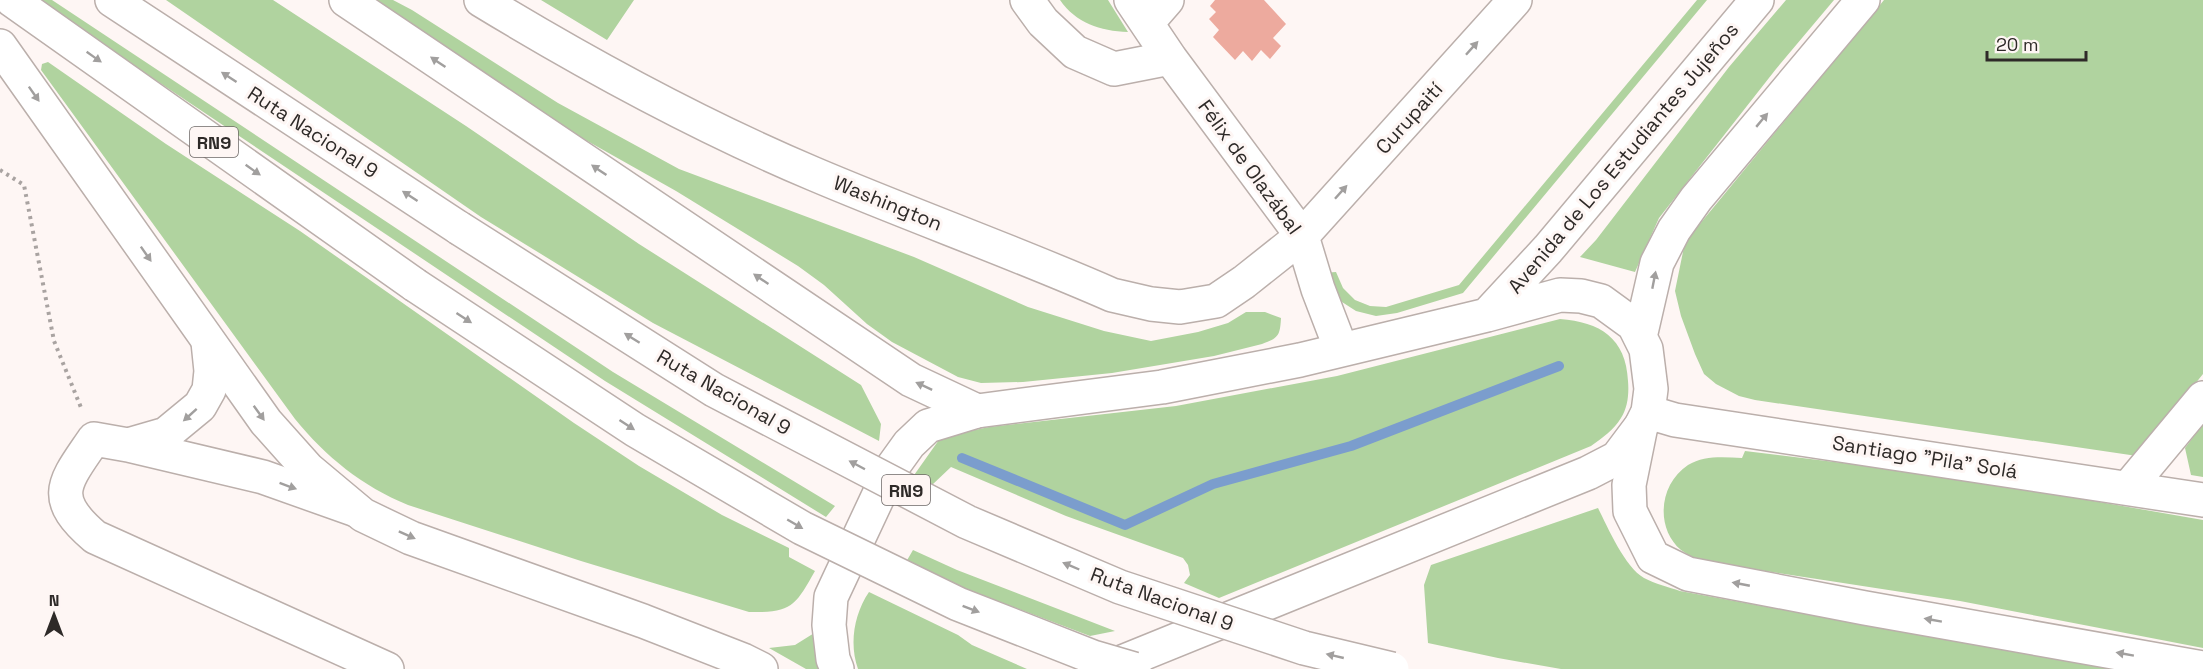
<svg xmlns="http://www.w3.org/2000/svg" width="2203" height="669" font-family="'Space Grotesk',sans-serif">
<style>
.green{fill:#b0d39f}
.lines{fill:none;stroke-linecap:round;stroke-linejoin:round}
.stream{stroke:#7b9dcd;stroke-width:10}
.building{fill:#edaa9e}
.minor-casing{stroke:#bbafab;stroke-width:36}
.major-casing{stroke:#bbafab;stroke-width:36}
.highway-casing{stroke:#bbafab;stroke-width:36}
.path{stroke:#a9a3a1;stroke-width:4;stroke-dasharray:3 4.5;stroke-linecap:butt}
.minor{stroke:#fff;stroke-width:33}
.major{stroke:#fff;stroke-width:33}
.highway{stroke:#fff;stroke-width:33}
.highway-bridge-casing{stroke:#bbafab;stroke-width:36;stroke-linecap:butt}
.highway-bridge{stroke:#fff;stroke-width:33}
.oneway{fill:#a19f9e}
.labels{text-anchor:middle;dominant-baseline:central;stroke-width:6;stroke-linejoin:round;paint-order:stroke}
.shield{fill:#fef6f4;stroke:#6c6765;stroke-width:1.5}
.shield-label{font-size:18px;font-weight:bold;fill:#2e2a28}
.street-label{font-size:20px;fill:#2e2a28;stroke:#fef6f4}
</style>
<rect width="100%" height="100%" fill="#fef6f4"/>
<path class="green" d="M36 0H52L613 372 835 506 826 517 605 381Z
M166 0H273L466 126 639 244 861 385 881 424 879 441 653 323 481 217Z
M377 0H393L412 10 558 103 679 169 914 257 1028 307 1104 331 1151 341 1198 332 1228 323 1246 312H1265L1281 318C1280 335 1279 338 1262 344L1214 356 1112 373 1023 382 981 383 958 377 892 342 867 324 824 285 798 266 676 191 550 120Z
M541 0H634L607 40Z
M1060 0H1108L1128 32C1100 31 1076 23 1060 0Z
M1697 0H1707L1463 293 1397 313 1376 316 1356 311 1342 302 1331 290 1322 273 1336 272 1343 288 1355 300 1370 306 1386 307 1459 285Z
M1786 0H1834L1776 69 1659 218 1635 272 1580 257 1596 240 1729 67Z
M1884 0H2203V374L2137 456 1755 400 1739 396 1716 384 1704 374 1695 354 1681 316 1675 291 1685 242Z
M48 62 166 144 300 231 574 423 639 466 722 515 789 548V557L815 571C795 606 792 613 749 612L581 561 408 505C362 486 326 457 295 419L41 70 42 64Z
M1560 319C1600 322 1626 338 1628 381 1629 393 1628 407 1621 418 1614 430 1602 438 1591 446L1219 598 1184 583 1190 575 1188 565 1183 558 1066 516 951 467 932 485 912 478 941 437 989 427 1176 406 1337 376Z
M2203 424V477L2191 475 2185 448Z
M1745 451 1956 477 2203 520V648L1960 601 1707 562C1697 559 1689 556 1681 550 1655 528 1659 484 1688 465 1704 455 1724 457 1742 458Z
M1598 508C1608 528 1625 567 1644 578 1655 584 1669 587 1680 591L2110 669H1561L1498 658 1428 643 1424 585 1431 565Z
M913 550 957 570 1115 631 1090 636 971 591 906 562Z
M869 592 958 635 972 645 1027 669H858C849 644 854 614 869 592Z
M819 630 820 669H806L769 648 795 645Z"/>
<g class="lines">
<path class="stream" d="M962 458 1125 525 1213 484 1351 446 1559 366"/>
</g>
<path class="building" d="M1215 0H1264L1286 24 1273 38 1281 46 1270 59 1261 50 1252 61 1243 51 1235 60 1213 37 1219 30 1209 19 1216 12 1210 6Z"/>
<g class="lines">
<g class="minor-casing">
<path id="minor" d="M481 0C588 65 698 125 814 174 913 216 1014 252 1112 295L1151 304 1180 307 1216 301 1244 282 1302 236 1515 0
M1027 0 1043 22 1075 52 1114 69 1170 58
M1131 0 1170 58 1302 236 1318 289 1341 349
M1147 23 1167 0
M208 342 211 371 209 390 200 406 166 434 128 445 263 477 356 510
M1648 412 1675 420 2203 500
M128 445 94 439C65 482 48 497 95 537L387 669
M2128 488 2203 398"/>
</g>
<g class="major-casing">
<path id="major" d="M1487 315 1548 249 1757 0
M1640 337 1657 263 1674 230 1696 199 1863 0
M837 669 833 659 829 625 831 597 891 469 909 444 928 426 977 411 1162 387 1300 360 1487 315 1560 295 1581 296 1601 301 1634 325 1646 349 1651 389 1648 412 1641 426 1617 458 1588 473 1105 669"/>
</g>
<g class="highway-casing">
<path id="highway" d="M12 0 415 285
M112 0 459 228
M346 0 911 380 977 411
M0 46 266 422 308 469 363 515 411 538 643 621 743 660 761 669
M1641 426 1629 485 1630 511 1653 557 1688 574 1865 608 2203 668"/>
</g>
<path class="path" d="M0 170 24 185 54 341 82 410"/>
<use href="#minor" class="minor"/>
<use href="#major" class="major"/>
<use href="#highway" class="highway"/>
<g class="highway-bridge-casing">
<path id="highway-bridge" d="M459 228 714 390 967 522 1120 587 1304 648 1392 669
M415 285 635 430 802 528 958 604 1093 657 1134 669"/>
</g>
<use href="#highway-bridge" class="highway-bridge"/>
</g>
<defs><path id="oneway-solid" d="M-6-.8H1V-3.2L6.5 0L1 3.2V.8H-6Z" transform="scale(1.5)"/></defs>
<g class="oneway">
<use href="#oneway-solid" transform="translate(1472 48) rotate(-48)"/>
<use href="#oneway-solid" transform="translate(94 57) rotate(35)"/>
<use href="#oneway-solid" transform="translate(438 62) rotate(-146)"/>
<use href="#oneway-solid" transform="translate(229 77) rotate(-147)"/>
<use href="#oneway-solid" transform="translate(34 94) rotate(55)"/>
<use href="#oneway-solid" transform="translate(1762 120) rotate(-50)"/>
<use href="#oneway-solid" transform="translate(253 170) rotate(35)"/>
<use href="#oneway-solid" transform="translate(599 170) rotate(-146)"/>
<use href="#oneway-solid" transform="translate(1341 192) rotate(-48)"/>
<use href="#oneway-solid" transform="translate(410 196) rotate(-147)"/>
<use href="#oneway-solid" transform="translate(146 254) rotate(55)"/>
<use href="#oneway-solid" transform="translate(761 279) rotate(-146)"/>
<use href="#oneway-solid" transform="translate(1654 280) rotate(-79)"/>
<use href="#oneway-solid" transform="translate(464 318) rotate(33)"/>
<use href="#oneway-solid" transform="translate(632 338) rotate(-148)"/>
<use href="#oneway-solid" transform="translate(924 386) rotate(-155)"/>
<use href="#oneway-solid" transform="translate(259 413) rotate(54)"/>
<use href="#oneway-solid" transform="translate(190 415) rotate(138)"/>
<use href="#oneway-solid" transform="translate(627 425) rotate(33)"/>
<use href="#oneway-solid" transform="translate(857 465) rotate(-152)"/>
<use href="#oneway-solid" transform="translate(288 486) rotate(20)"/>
<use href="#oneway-solid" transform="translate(795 524) rotate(30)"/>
<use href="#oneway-solid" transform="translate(407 535) rotate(24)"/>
<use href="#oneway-solid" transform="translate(1071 566) rotate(-157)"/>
<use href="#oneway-solid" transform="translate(1741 584) rotate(-169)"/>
<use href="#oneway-solid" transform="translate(971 609) rotate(21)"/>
<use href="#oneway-solid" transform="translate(1933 620) rotate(-170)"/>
<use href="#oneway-solid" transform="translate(2125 654) rotate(-170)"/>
<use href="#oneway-solid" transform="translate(1335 656) rotate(-167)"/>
</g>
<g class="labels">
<g class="shield">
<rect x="190" y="127" width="48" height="30" rx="4.5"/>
<rect x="882" y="475" width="48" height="30" rx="4.5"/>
</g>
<g class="shield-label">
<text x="214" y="142">RN9</text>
<text x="906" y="490">RN9</text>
</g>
<g class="street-label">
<text transform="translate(1409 118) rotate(-48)">Curupaití</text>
<text transform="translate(313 132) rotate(33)">Ruta Nacional 9</text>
<text transform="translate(1623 158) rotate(-50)">Avenida de Los Estudiantes Jujeños</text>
<text transform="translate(1250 167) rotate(54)">Félix de Olazábal</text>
<text transform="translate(888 203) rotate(22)">Washington</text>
<text transform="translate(724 392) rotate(30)">Ruta Nacional 9</text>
<text transform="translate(1925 457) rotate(9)">Santiago "Pila" Solá</text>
<text transform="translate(1162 599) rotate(20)">Ruta Nacional 9</text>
</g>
</g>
<g transform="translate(54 615)" stroke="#fef6f4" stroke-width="4.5" paint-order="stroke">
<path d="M0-4.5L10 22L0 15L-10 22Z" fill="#2e2a28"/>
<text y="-9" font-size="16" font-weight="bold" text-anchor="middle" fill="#2e2a28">N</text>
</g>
<path d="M1987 51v9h99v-9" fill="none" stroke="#2e2a28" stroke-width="3"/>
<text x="1996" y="51" font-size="18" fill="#2e2a28" stroke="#fef6f4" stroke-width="4.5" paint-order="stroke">20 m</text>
</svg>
